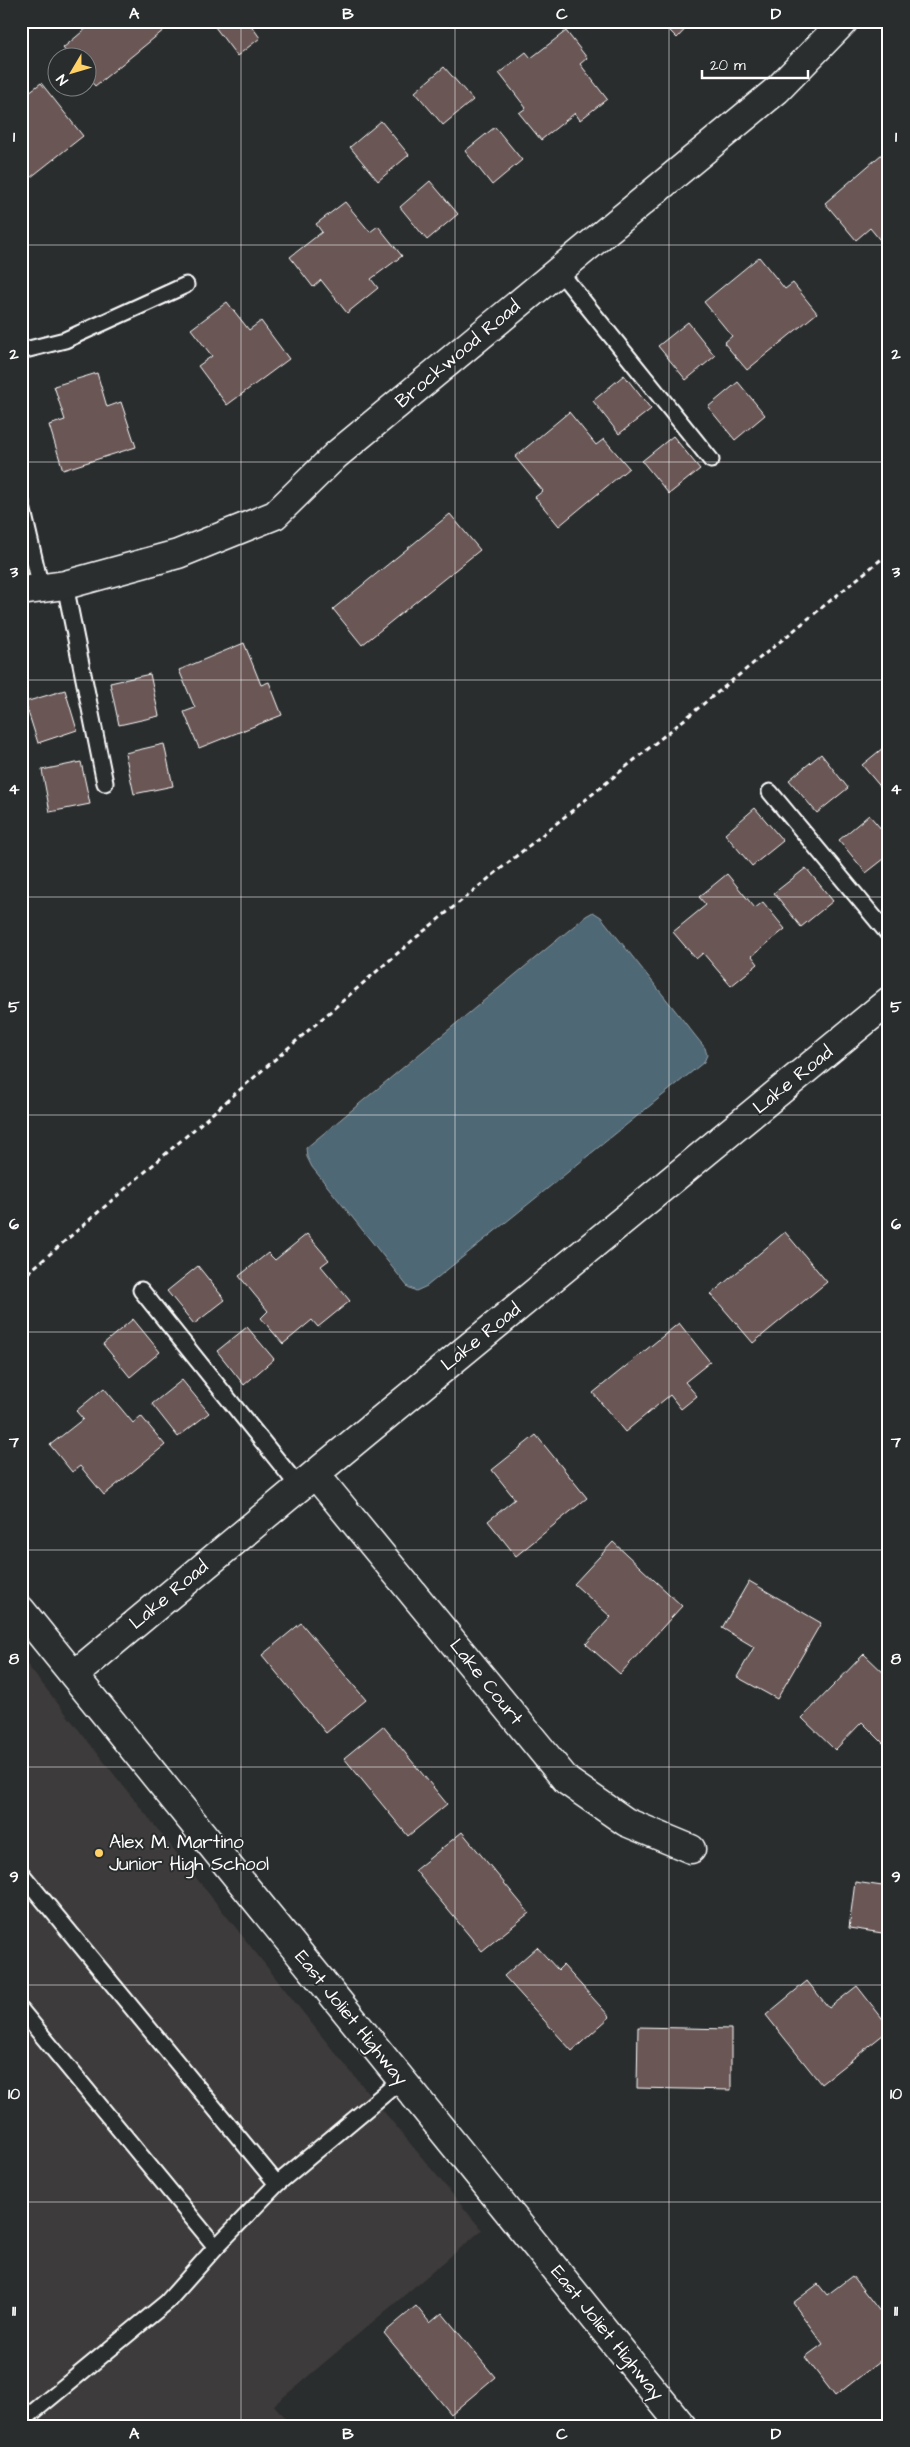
<svg xmlns="http://www.w3.org/2000/svg" width="910" height="2447" font-family="'Architects Daughter',sans-serif">
<style>
.built{fill:#3d3a3a}
.water{fill:#4f6874;stroke:#95a4ac}
.building{fill:#695755;stroke:#fff}
.lines{fill:none;stroke-linecap:round;stroke-linejoin:round}
.lane-casing{stroke:#fff;stroke-width:19}
.street-casing{stroke:#fff;stroke-width:31}
.path{stroke:#fff;stroke-width:3;stroke-dasharray:5 4;stroke-linecap:butt}
.lane{stroke:#2a2d2e;stroke-width:15}
.street{stroke:#2a2d2e;stroke-width:28}
.grid{fill:none;stroke:#fff;stroke-width:1;stroke-opacity:0.55}
.poi-dot{fill:#ffd166;stroke:#2a2d2e;stroke-width:2}
.labels{text-anchor:middle;dominant-baseline:central;stroke-width:4;stroke-linejoin:round;paint-order:stroke}
.street-label{font-size:19px;fill:#fff;stroke:#2a2d2e}
.poi-label{font-size:19px;fill:#fff;stroke:#2a2d2e;text-anchor:start}
.neatline{fill:none;stroke:#fff;stroke-width:2}
.grid-label{font-size:16px;text-anchor:middle;font-weight:bold;fill:#fff}
</style>
<rect width="100%" height="100%" fill="#2a2d2e"/>
<filter id="ink" filterUnits="userSpaceOnUse"><feTurbulence type="fractalNoise" baseFrequency=".02" numOctaves="2"/><feDisplacementMap in="SourceGraphic" scale="10" xChannelSelector="R" yChannelSelector="G"/><feConvolveMatrix kernelMatrix="1 2 1 2 8 2 1 2 1" color-interpolation-filters="sRGB"/></filter>
<g filter="url(#ink)">
<path class="built" d="M21 1657 332 2049 482 2230 274 2405 291 2426H21Z"/>
<path class="water" d="M593 912 601 917 705 1048 707 1055 704 1062 427 1286 416 1291 408 1287 312 1167 307 1157 306 1148 586 916Z"/>
<path class="building" d="M95 21H175L95 86 88 78V58H71L63 48Z
M222 21H248L260 38 237 56 215 27Z
M660 21H693L677 38Z
M566 31 587 58 580 64 607 99 580 120 575 113 541 140 519 113 526 108 499 73 526 52 531 58Z
M444 67 473 100 443 125 415 92Z
M41 83 83 136 21 185V98Z
M381 121 409 155 378 181 350 147Z
M495 127 522 160 492 185 465 151Z
M882 154 889 161V251L870 228 856 240 825 203Z
M430 181 458 214 427 240 400 207Z
M345 202 370 232 378 226 402 256 371 279 378 288 347 313 321 280 313 287 290 257 322 232 316 224Z
M759 257 785 289 793 283 817 313 747 370 724 343 732 336 704 302Z
M227 302 249 330 261 321 289 359 227 405 198 366 212 356 191 329Z
M688 322 715 356 686 380 658 346Z
M97 373 107 407 121 402 136 447 63 470 49 425 65 420 54 386Z
M624 375 651 409 619 434 593 401Z
M738 382 765 415 735 440 708 407Z
M569 412 596 445 604 439 629 468 559 526 535 497 543 491 515 457Z
M673 436 700 469 669 494 642 461Z
M450 514 480 550 362 645 333 609Z
M244 643 261 685 269 682 282 715 199 748 184 712 195 708 179 670Z
M150 674 159 716 119 725 110 683Z
M65 690 77 730 38 743 25 702Z
M889 743V797L862 765Z
M164 744 173 786 134 794 125 753Z
M821 754 848 788 817 813 789 780Z
M81 762 90 804 50 812 42 770Z
M889 800V812L883 805Z
M755 808 783 841 752 866 725 834Z
M869 815 889 838V855L866 873 839 840Z
M806 868 833 901 801 927 774 893Z
M727 874 755 908 763 902 785 929 752 956 758 964 731 986 703 953 696 959 673 932 706 905 699 897Z
M785 1232 827 1282 753 1343 711 1294Z
M307 1234 329 1260 321 1266 350 1301 318 1327 312 1320 283 1344 261 1318 268 1311 239 1276 268 1253 275 1260Z
M198 1266 225 1300 194 1324 167 1291Z
M133 1319 160 1352 130 1377 103 1344Z
M679 1323 710 1362 685 1382 697 1396 681 1409 670 1395 625 1432 593 1393Z
M247 1327 274 1359 244 1385 217 1351Z
M182 1380 209 1413 178 1437 152 1404Z
M104 1388 133 1423 141 1416 165 1445 104 1495 80 1466 72 1472 50 1445 83 1419 76 1411Z
M536 1435 587 1498 516 1556 488 1521 515 1499 492 1470Z
M613 1542 682 1606 620 1674 586 1644 611 1617 574 1584Z
M749 1581 821 1623 777 1699 737 1677 754 1647 722 1628Z
M301 1623 366 1700 326 1733 262 1655Z
M864 1654 889 1678V1749L862 1722 835 1750 802 1718Z
M383 1726 447 1804 408 1836 344 1758Z
M462 1832 529 1913 482 1951 415 1870Z
M855 1882 889 1887V1934L849 1928Z
M537 1947 558 1970 563 1965 610 2017 572 2051 504 1976Z
M807 1981 829 2008 857 1986 889 2027V2030L821 2084 766 2015Z
M638 2027 731 2029V2090L637 2088Z
M852 2276 889 2323V2354L835 2396 805 2357 823 2344 793 2303 818 2284 827 2295Z
M416 2306 430 2323 442 2313 495 2377 451 2414 384 2333Z"/>
<g class="lines">
<g class="lane-casing">
<path id="lane" d="M559 271 711 460
M21 351 65 340 186 285
M21 502 41 588
M65 585 105 783
M770 792 889 935
M141 1290 299 1487
M21 1873 277 2184
M21 2010 216 2247 167 2302 21 2422
M216 2247 277 2184 401 2080"/>
</g>
<g class="street-casing">
<path id="street" d="M21 591 65 585 178 554 275 515 336 455 777 90 844 21
M315 1474 567 1781 626 1822 691 1849
M21 1610 682 2426
M74 1675 315 1474 889 1001"/>
</g>
<path class="path" d="M21 1279 413 940 889 553"/>
<use href="#lane" class="lane"/>
<use href="#street" class="street"/>
</g>
</g>
<path class="grid" d="M241 21V2426M455 21V2426M669 21V2426M21 245H889M21 462H889M21 680H889M21 897H889M21 1115H889M21 1332H889M21 1550H889M21 1767H889M21 1985H889M21 2202H889"/>
<circle class="poi-dot" cx="99" cy="1853" r="5"/>
<g class="labels">
<g class="street-label">
<text transform="translate(458 354) rotate(-40)">Brockwood Road</text>
<text transform="translate(793 1080) rotate(-39)">Lake Road</text>
<text transform="translate(481 1337) rotate(-39)">Lake Road</text>
<text transform="translate(169 1595) rotate(-40)">Lake Road</text>
<text transform="translate(486 1682) rotate(51)">Lake Court</text>
<text transform="translate(351 2018) rotate(51)">East Joliet Highway</text>
<text transform="translate(607 2333) rotate(51)">East Joliet Highway</text>
</g>
<g class="poi-label">
<text x="109" y="1842">Alex M. Martino<tspan x="109" dy="22">Junior High School</tspan></text>
</g>
</g>
<rect width="910" height="2447" fill="none" stroke="#2a2d2e" stroke-width="55"/>
<g transform="translate(72 72) rotate(232)"><circle r="24" fill="#2a2d2e" stroke="#7f8182"/>
<path d="M0-4L9 19L0 12L-9 19Z" fill="#ffd166"/>
<text y="-8" font-size="14" font-weight="bold" text-anchor="middle" fill="#ffffff">N</text>
</g>
<path d="M702 70v8h106v-8" fill="none" stroke="#ffffff" stroke-width="2.5"/>
<text x="710" y="70" font-size="15" fill="#ffffff" stroke="#2a2d2e" stroke-width="4" paint-order="stroke">20 m</text>
<rect x="28" y="28" width="854" height="2392" class="neatline"/>
<g class="grid-label">
<text x="134" y="19">A</text>
<text x="348" y="19">B</text>
<text x="562" y="19">C</text>
<text x="776" y="19">D</text>
<text x="14" y="142">1</text>
<text x="896" y="142">1</text>
<text x="14" y="359">2</text>
<text x="896" y="359">2</text>
<text x="14" y="577">3</text>
<text x="896" y="577">3</text>
<text x="14" y="794">4</text>
<text x="896" y="794">4</text>
<text x="14" y="1012">5</text>
<text x="896" y="1012">5</text>
<text x="14" y="1229">6</text>
<text x="896" y="1229">6</text>
<text x="14" y="1447">7</text>
<text x="896" y="1447">7</text>
<text x="14" y="1664">8</text>
<text x="896" y="1664">8</text>
<text x="14" y="1882">9</text>
<text x="896" y="1882">9</text>
<text x="14" y="2099">10</text>
<text x="896" y="2099">10</text>
<text x="14" y="2316">11</text>
<text x="896" y="2316">11</text>
<text x="134" y="2439">A</text>
<text x="348" y="2439">B</text>
<text x="562" y="2439">C</text>
<text x="776" y="2439">D</text>
</g>
</svg>
